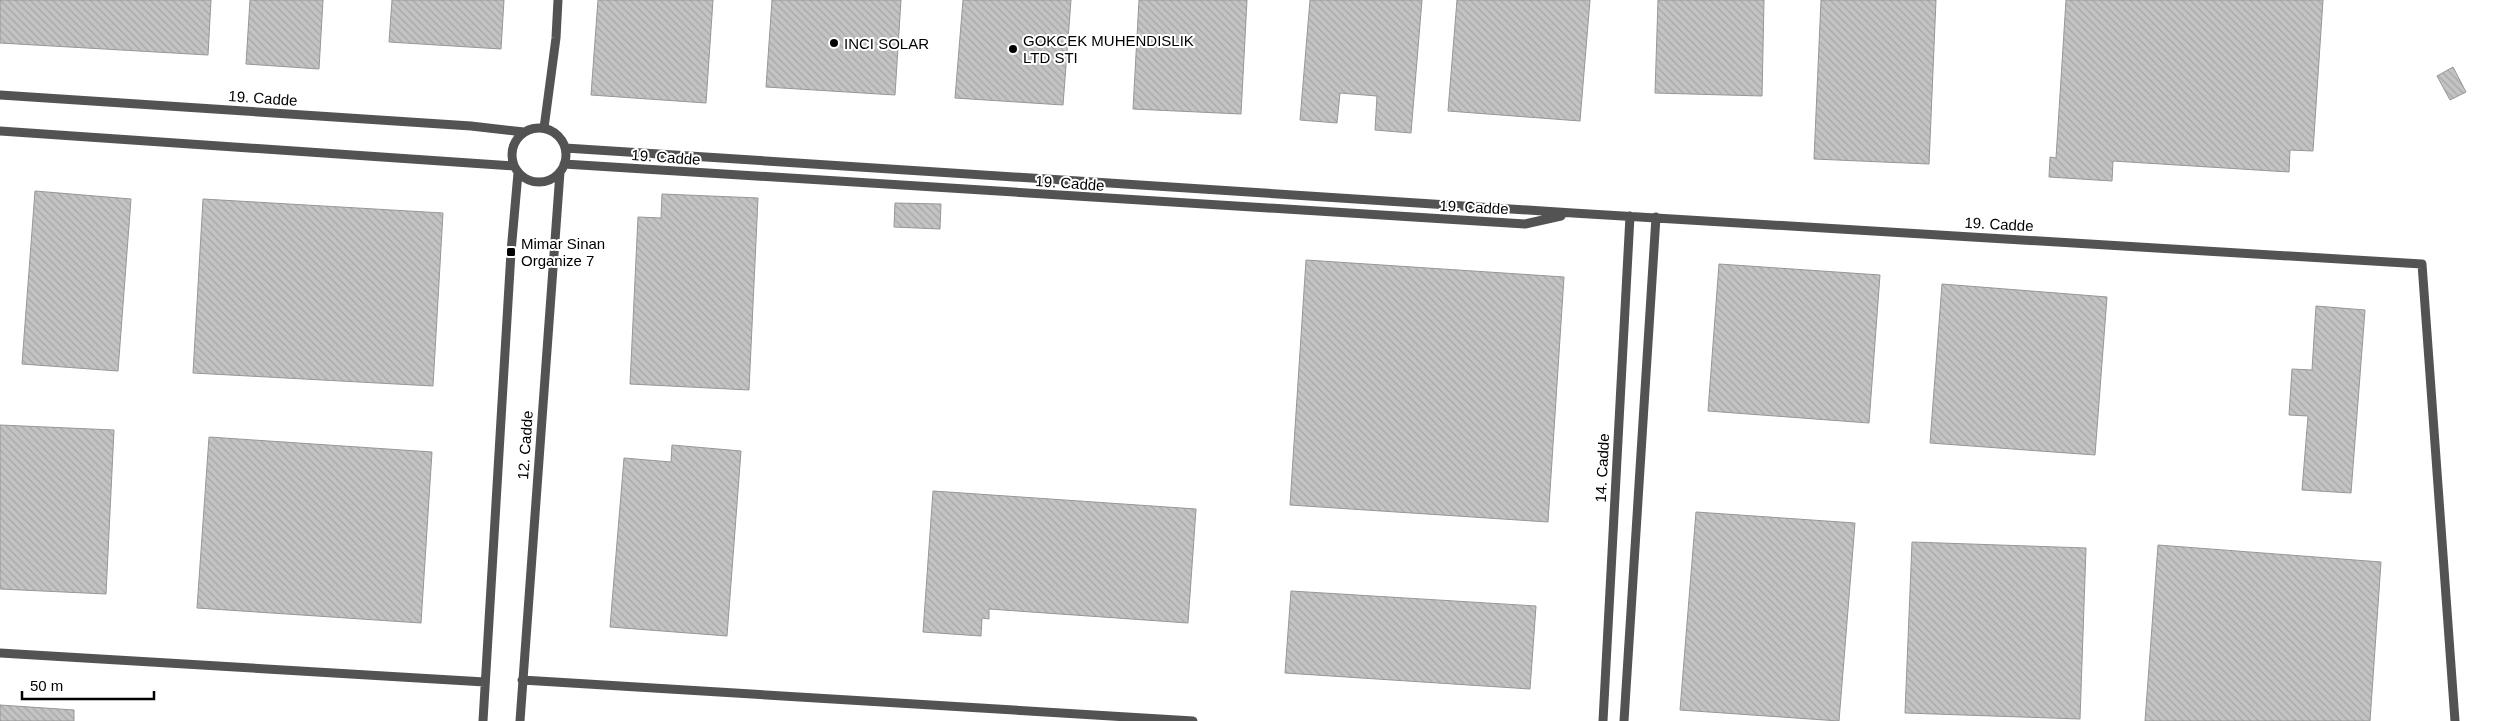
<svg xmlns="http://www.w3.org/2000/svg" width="2495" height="721" font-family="Arial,sans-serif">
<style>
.building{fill:url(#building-back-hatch);stroke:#979797}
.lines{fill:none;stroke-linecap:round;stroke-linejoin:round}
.service{stroke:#535353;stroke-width:9}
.poi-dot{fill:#000;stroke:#fff;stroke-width:2}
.labels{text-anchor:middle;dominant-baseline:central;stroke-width:4;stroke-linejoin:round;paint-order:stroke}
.poi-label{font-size:15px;fill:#000;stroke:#fff;text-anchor:start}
.street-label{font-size:15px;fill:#000;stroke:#fff}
</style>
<defs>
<pattern id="building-back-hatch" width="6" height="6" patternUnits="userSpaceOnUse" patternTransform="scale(1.25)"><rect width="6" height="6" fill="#c3c3c3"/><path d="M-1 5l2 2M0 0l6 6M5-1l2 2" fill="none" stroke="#a6a6a6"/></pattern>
</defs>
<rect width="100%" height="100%" fill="#fff"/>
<path class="building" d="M0 0H211L208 55 0 43Z
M250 0H323L319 69 246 64Z
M392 0H504L501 49 389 42Z
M598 0H713L706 103 591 95Z
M772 0H901L895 95 766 87Z
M963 0H1071L1063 105 955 98Z
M1139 0H1247L1241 114 1133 109Z
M1310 0H1422L1411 133 1375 130 1377 96 1340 93 1337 123 1300 120Z
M1457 0H1590L1580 121 1448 111Z
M1658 0H1764L1762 96 1655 93Z
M1821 0H1936L1929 164 1814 159Z
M2066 0H2323L2313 151 2290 150 2289 172 2113 161 2112 181 2049 177 2050 157 2056 158Z
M2453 67 2466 92 2450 100 2437 76Z
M35 191 131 199 118 371 22 364Z
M662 194 758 198 749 390 630 384 638 217 661 218Z
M203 199 443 213 433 386 193 373Z
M895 203 941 204 940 229 894 227Z
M1306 260 1564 277 1548 522 1290 505Z
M1719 264 1880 275 1869 423 1708 411Z
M1942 284 2107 297 2095 455 1930 443Z
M2316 306 2365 310 2351 493 2302 490 2308 416 2289 415 2292 369 2312 370Z
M0 425 114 430 106 594 0 589Z
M209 437 432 452 421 623 197 608Z
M672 445 741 451 727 636 610 627 624 458 671 462Z
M933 491 1196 509 1188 623 989 609V619L982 618 981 636 923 632Z
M1696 512 1855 523 1839 721 1680 710Z
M1912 542 2086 548 2080 719 1905 713Z
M2158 545 2381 562 2370 721H2145Z
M1291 591 1536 606 1530 689 1285 673Z
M0 705 74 710V721H0Z"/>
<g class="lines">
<path class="service" d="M0 95 471 126 524 132
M544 128 556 38 558 0
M512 155a27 27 0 1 1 54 0a27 27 0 1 1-54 0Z
M0 131 514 166
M565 148 1573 213 2422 264 2455 721
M564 164 1525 224 1561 216
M0 653 485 682
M522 680 1193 721
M483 721 511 252 518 173
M520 721 560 172
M1603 721 1630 216
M1624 721 1656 217"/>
</g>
<g class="poi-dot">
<circle cx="834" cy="43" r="5"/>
<circle cx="1013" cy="49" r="5"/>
<rect x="506" y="247" width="10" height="10" rx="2.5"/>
</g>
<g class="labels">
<g class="poi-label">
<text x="1023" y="40">GOKCEK MUHENDISLIK<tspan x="1023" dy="17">LTD STI</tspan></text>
<text x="844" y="43">INCI SOLAR</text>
<text x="521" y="243">Mimar Sinan<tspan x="521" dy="17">Organize 7</tspan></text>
</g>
<g class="street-label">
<text transform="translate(263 98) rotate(4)">19. Cadde</text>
<text transform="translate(666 157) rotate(4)">19. Cadde</text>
<text transform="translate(1070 183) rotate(4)">19. Cadde</text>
<text transform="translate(1474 207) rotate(3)">19. Cadde</text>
<text transform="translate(1999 224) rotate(3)">19. Cadde</text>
<text transform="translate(525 445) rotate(-86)">12. Cadde</text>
<text transform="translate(1602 468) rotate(-87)">14. Cadde</text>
</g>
</g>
<path d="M22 691v8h132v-8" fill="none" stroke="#000000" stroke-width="2.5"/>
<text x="30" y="691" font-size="15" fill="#000000" stroke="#ffffff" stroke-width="4" paint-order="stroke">50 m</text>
</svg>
